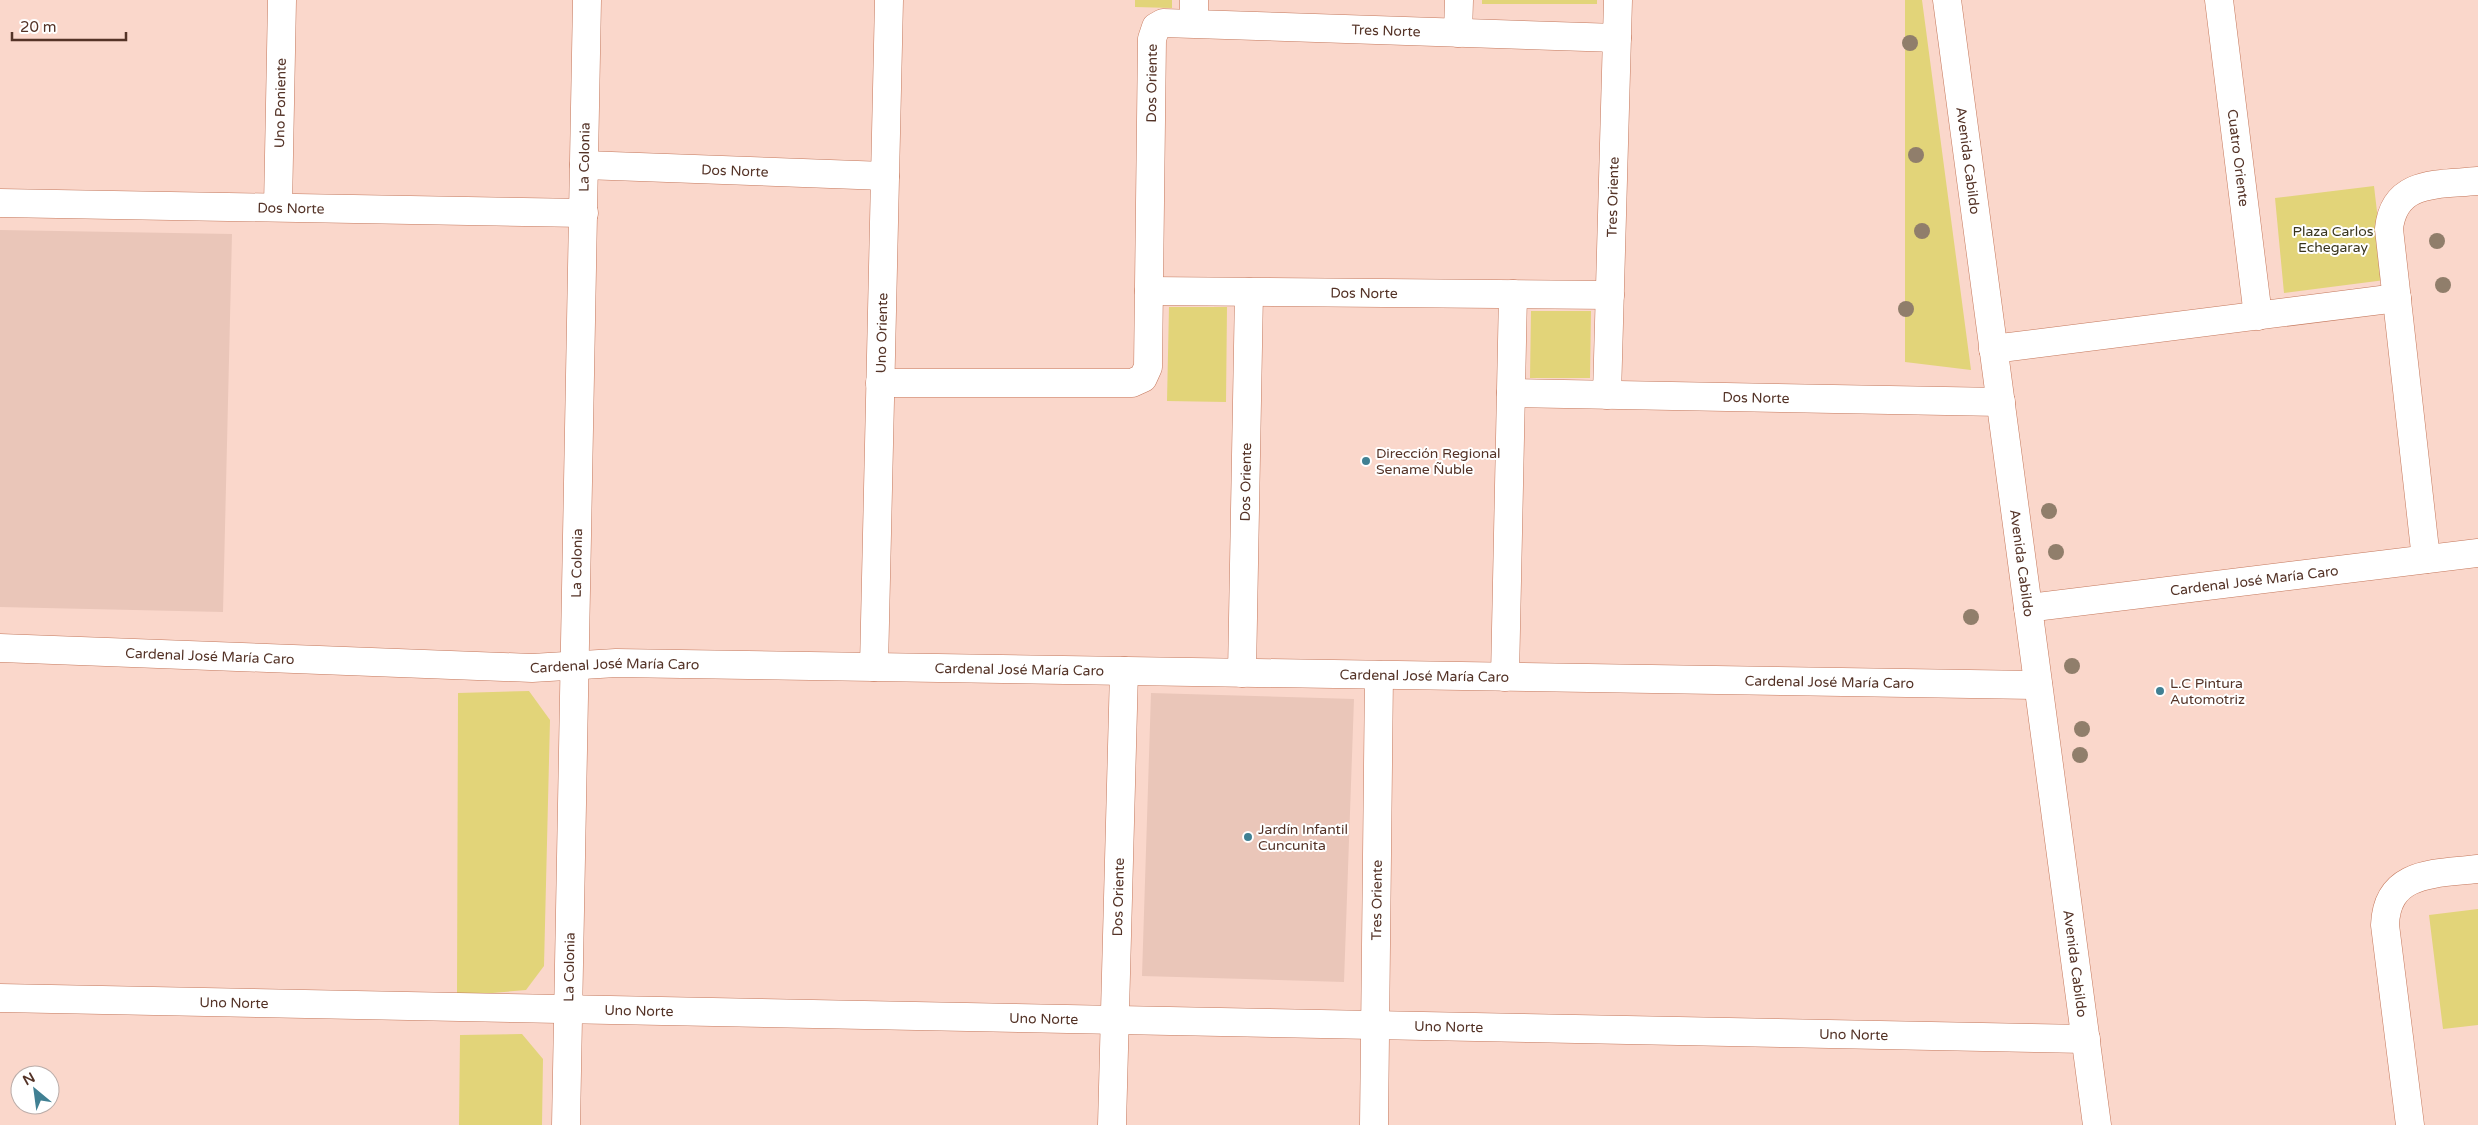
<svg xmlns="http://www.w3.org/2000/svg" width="2478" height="1125" font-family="'Varela Round',sans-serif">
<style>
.built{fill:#eac6b9}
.green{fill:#e2d479}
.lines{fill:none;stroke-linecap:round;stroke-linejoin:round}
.minor-casing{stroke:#c4775b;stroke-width:29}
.minor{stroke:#fff;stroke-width:28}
.tree{fill:#907e6b}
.poi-dot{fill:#408093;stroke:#fff;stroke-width:2}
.labels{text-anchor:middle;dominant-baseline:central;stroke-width:4;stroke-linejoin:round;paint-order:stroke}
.street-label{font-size:14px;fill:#543327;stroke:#fff}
.park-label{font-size:14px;fill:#39351d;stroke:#fff}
.poi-label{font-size:14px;fill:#543327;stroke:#fff;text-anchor:start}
</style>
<rect width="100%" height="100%" fill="#fad7cb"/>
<path class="built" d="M0 230 232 234 223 612 0 607Z
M1151 693 1354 699 1344 982 1142 976Z"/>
<path class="green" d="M1135 0H1172V8L1135 7Z
M1482 0H1597V4H1482Z
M1905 0H1922L1971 370 1905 362Z
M2374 186 2385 280 2284 293 2275 198Z
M1169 307H1227L1226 402 1167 401Z
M1531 311H1591L1590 378H1530Z
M529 691 550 720 544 966 526 990 457 996 458 693Z
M2478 909V1025L2443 1029 2429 915Z
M522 1034 543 1059 542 1125H459L460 1035Z"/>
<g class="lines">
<g class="minor-casing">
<g id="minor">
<path id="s1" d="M1947 0 2097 1125"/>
<path id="s2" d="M2219 0 2258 316"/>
<path d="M1194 23V0"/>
<path d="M1458 33 1459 0"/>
<path id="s3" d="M584 165 885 176"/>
<path id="s4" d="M0 203 584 213"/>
<path id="s5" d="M278 207 282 0"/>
<path id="s6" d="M1149 291 1610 295"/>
<path d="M1993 349 2397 298"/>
<path id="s7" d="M880 383H1132L1143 378 1148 367 1152 39 1156 27 1163 23 1617 38"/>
<path id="s8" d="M1511 393 2001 402"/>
<path id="s9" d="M1607 395 1618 0"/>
<path d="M2426 559 2389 229C2394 179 2439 185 2478 181"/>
<path id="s10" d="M2028 608 2478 553"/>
<path id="s11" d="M0 648 532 668 616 663 2038 685"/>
<path id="s12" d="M874 667 889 0"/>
<path id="s13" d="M1242 673 1249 292"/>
<path d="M1505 677 1513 294"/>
<path id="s14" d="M0 998 2086 1039"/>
<path id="s15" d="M566 1125 587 0"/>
<path id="s16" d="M1112 1125 1124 671"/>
<path id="s17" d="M1374 1125 1379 675"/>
<path d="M2410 1125 2385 925C2387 870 2436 874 2478 869"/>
</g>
</g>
<use href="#minor" class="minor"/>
</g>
<g class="tree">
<circle cx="1910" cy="43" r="8"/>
<circle cx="1916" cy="155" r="8"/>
<circle cx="1922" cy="231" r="8"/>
<circle cx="2437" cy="241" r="8"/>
<circle cx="2443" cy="285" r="8"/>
<circle cx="1906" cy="309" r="8"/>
<circle cx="2049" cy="511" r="8"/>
<circle cx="2056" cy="552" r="8"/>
<circle cx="1971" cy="617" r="8"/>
<circle cx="2072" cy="666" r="8"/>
<circle cx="2082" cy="729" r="8"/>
<circle cx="2080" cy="755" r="8"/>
</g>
<g class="poi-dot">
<circle cx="1366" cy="461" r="5"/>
<circle cx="2160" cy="691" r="5"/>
<circle cx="1248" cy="837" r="5"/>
</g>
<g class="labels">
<g class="street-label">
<text stroke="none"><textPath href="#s7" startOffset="848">Tres Norte</textPath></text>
<text stroke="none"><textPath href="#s7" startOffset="560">Dos Oriente</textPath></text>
<text stroke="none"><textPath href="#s5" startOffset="104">Uno Poniente</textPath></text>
<text stroke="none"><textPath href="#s15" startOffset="968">La Colonia</textPath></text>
<text stroke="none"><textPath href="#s2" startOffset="159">Cuatro Oriente</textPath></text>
<text stroke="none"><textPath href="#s1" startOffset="162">Avenida Cabildo</textPath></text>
<text stroke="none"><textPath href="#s3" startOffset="151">Dos Norte</textPath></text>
<text stroke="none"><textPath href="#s9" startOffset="198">Tres Oriente</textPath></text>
<text stroke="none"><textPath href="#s4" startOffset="291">Dos Norte</textPath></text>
<text stroke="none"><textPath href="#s6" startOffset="215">Dos Norte</textPath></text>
<text stroke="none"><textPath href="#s12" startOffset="334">Uno Oriente</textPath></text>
<text stroke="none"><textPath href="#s8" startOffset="245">Dos Norte</textPath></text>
<text stroke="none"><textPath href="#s13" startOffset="191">Dos Oriente</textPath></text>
<text stroke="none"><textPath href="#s1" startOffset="568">Avenida Cabildo</textPath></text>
<text stroke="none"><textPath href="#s15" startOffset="562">La Colonia</textPath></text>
<text stroke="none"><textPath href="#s10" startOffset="228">Cardenal José María Caro</textPath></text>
<text stroke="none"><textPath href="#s11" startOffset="210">Cardenal José María Caro</textPath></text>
<text stroke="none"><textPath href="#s11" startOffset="615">Cardenal José María Caro</textPath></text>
<text stroke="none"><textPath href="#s11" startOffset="1020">Cardenal José María Caro</textPath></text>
<text stroke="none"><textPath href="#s11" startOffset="1425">Cardenal José María Caro</textPath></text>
<text stroke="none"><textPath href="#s11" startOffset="1830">Cardenal José María Caro</textPath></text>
<text stroke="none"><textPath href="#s16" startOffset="228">Dos Oriente</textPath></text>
<text stroke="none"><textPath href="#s17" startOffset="225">Tres Oriente</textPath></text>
<text stroke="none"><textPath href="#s1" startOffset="972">Avenida Cabildo</textPath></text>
<text stroke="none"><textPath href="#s15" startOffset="158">La Colonia</textPath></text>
<text stroke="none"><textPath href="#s14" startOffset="234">Uno Norte</textPath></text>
<text stroke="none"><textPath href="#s14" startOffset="639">Uno Norte</textPath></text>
<text stroke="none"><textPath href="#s14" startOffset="1044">Uno Norte</textPath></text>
<text stroke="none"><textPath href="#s14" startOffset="1449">Uno Norte</textPath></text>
<text stroke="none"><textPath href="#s14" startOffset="1854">Uno Norte</textPath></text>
</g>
<g class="park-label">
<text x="2333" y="231">Plaza Carlos<tspan x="2333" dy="16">Echegaray</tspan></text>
</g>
<g class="poi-label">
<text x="1376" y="453">Dirección Regional<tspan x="1376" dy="16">Sename Ñuble</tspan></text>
<text x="2170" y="683">L.C Pintura<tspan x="2170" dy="16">Automotriz</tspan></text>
<text x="1258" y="829">Jardín Infantil<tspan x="1258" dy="16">Cuncunita</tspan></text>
</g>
</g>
<g transform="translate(35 1090) rotate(331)"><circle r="24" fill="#ffffff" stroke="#bbada9"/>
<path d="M0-4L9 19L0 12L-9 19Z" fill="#408093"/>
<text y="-8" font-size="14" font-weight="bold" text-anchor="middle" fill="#543327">N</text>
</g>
<path d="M12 32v8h114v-8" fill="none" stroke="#543327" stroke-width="2.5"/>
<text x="20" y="32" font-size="15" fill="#543327" stroke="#ffffff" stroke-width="4" paint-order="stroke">20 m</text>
</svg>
